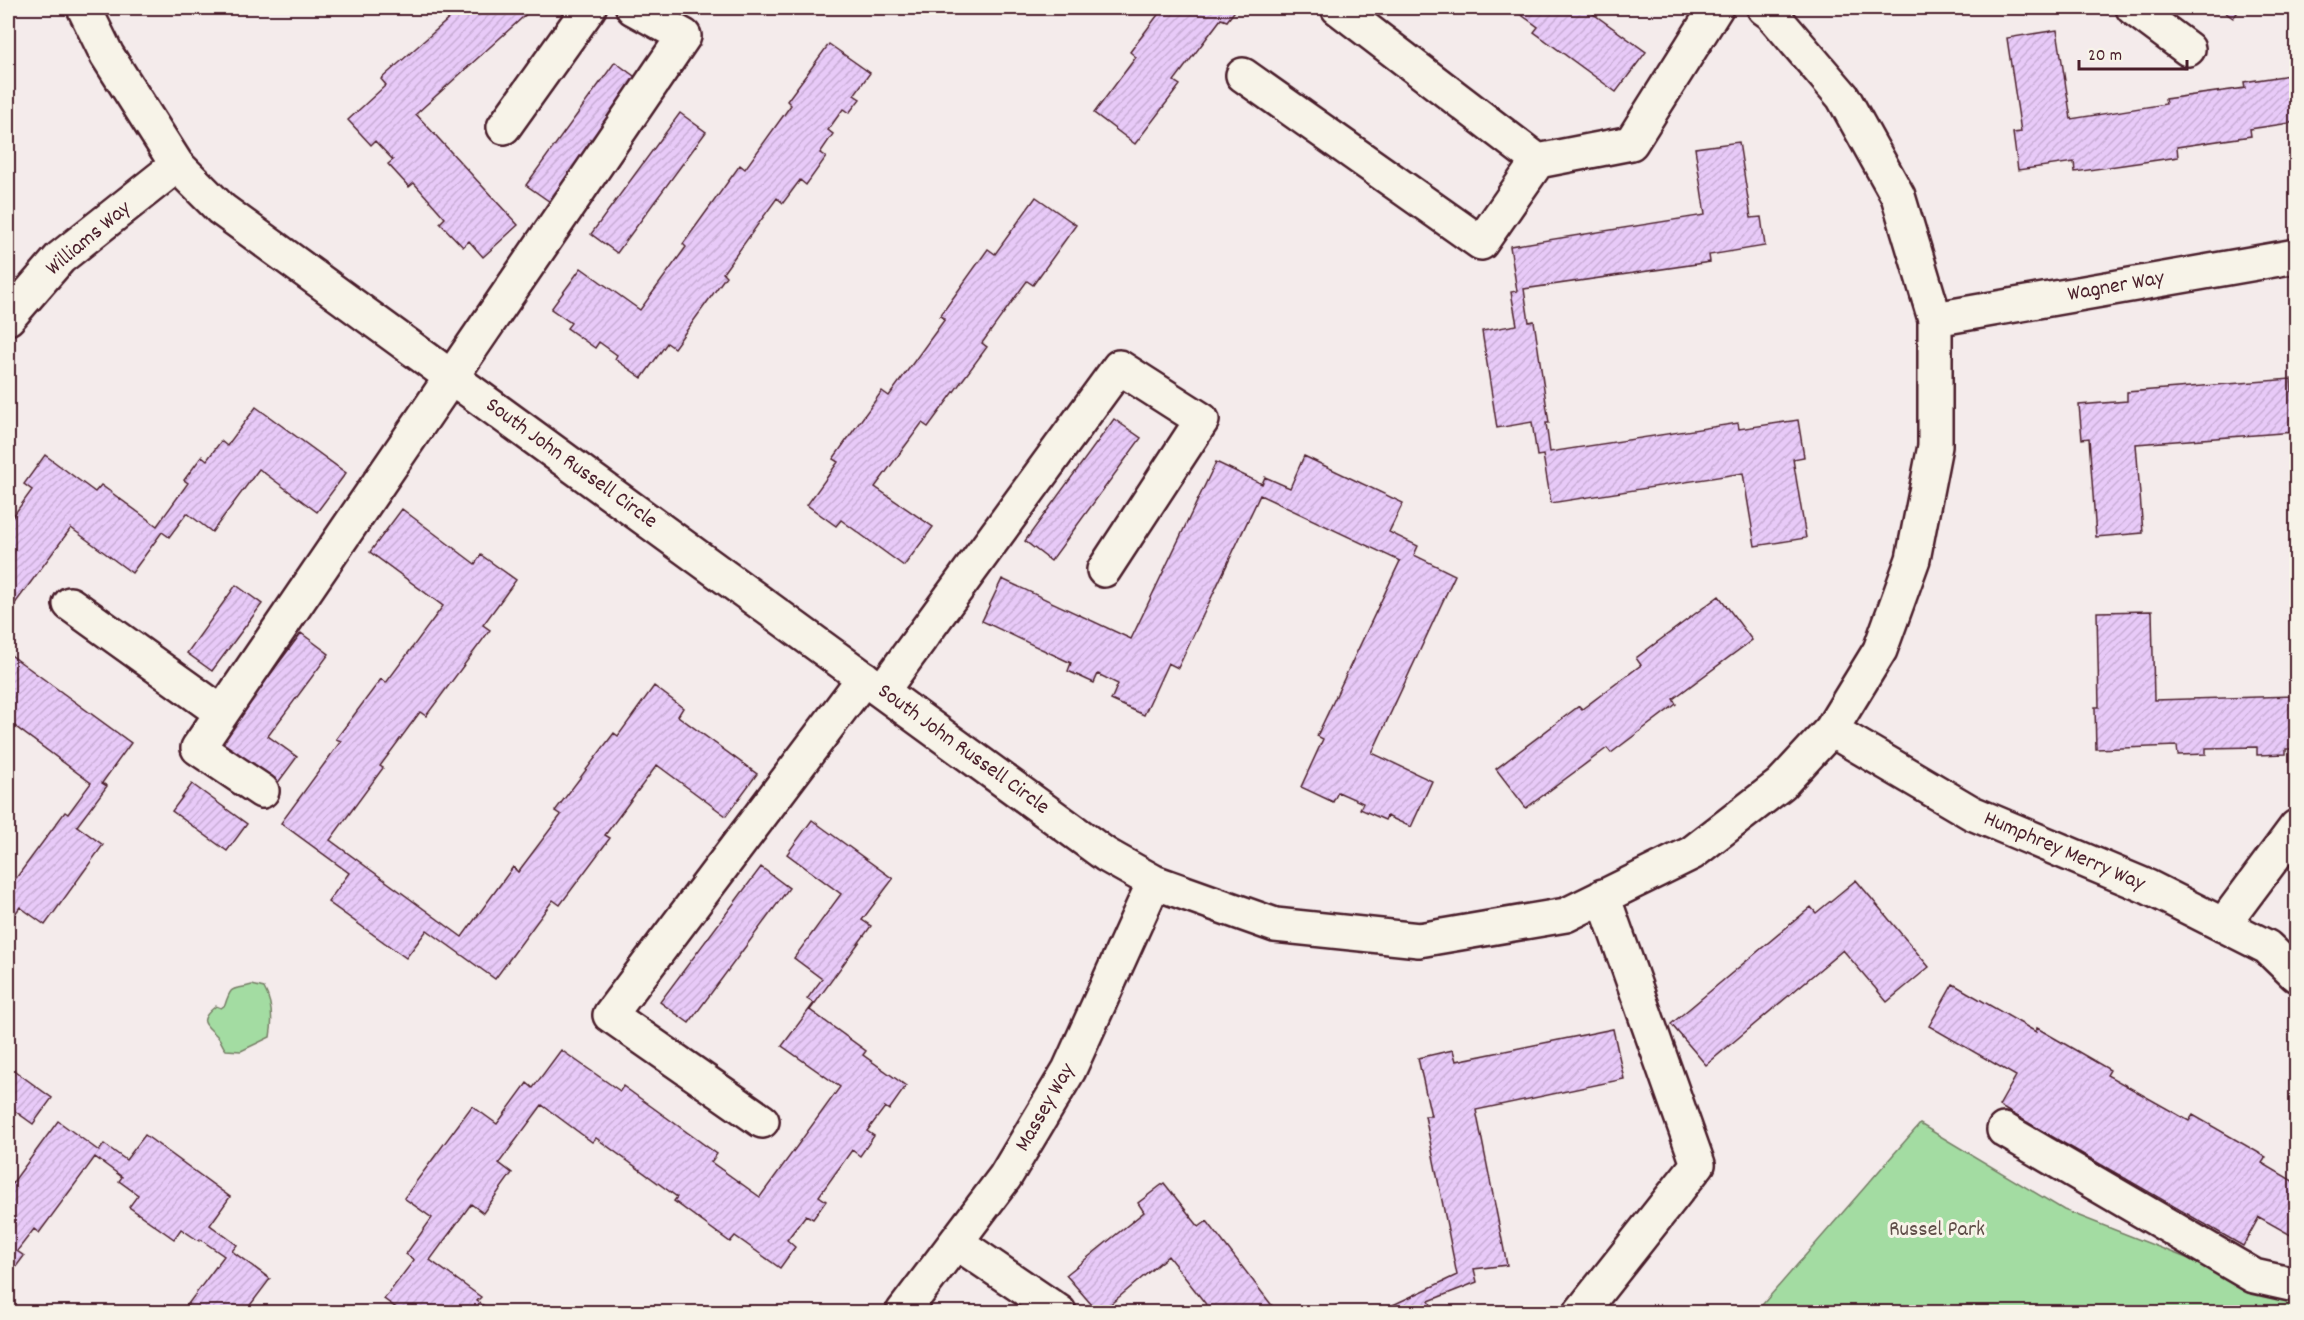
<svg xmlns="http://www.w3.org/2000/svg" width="2304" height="1320" font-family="Dekko,sans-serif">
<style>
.green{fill:#a3dca2;stroke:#767e66;stroke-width:1.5}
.building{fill:url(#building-hatch);stroke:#4a1f2b;stroke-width:1.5}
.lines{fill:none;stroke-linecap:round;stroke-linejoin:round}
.minor-casing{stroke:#4a1f2b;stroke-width:38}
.minor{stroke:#f7f3e8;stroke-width:33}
.labels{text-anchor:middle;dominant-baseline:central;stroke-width:6;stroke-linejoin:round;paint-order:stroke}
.street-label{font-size:22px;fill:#4a1f2b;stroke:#f7f3e8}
.park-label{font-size:22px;fill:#604e49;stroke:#f7f3e8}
</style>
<defs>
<pattern id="building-hatch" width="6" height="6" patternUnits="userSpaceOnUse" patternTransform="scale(1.5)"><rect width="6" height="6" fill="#e8caf8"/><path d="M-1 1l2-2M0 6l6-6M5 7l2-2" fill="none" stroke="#c8add5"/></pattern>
</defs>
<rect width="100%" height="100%" fill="#f4ebeb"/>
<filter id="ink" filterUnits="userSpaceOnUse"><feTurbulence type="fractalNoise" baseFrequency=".0167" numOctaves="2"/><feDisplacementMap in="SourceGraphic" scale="12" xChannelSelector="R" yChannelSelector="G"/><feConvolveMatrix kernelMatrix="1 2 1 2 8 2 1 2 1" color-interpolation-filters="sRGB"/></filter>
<g filter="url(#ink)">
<path class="green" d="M252 985 264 988C273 1004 273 1020 270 1037L241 1051 226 1050C222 1046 221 1040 218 1037 206 1024 196 1022 216 1006L221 1008 225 1005C232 983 233 991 252 985Z
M1920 1124 2064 1210 2296 1301V1312H1756Z"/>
<path class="building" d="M461 8H533L416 114 518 225 483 257 469 241 463 247 440 223 445 218 414 183 409 187 388 164 393 160 375 141 371 145 348 120 386 85 381 79Z
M1163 8H1237L1227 21 1221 19 1174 81 1180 85 1135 144 1094 113 1136 57 1130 52Z
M1512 8H1585L1646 52 1616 92 1534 32 1538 27Z
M2219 8H2241L2233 18Z
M2057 30 2071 119 2166 104 2165 99 2245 88 2244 82 2296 74V122L2250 129 2251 136 2177 147 2178 157 2075 172 2074 162 2018 170 2013 133 2021 132 2007 38Z
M829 44 870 73 854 95 860 99 849 113 843 109 828 130 833 134 820 153 826 157 806 185 800 180 783 203 777 198 723 273 726 276 674 348 667 343 642 378 615 359 617 355 599 342 595 348 567 328 571 323 551 309 581 268 640 310 686 247 683 244 740 165 745 169 791 105 787 101Z
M615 62 642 82 553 204 526 185Z
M680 113 706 132 617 253 591 234Z
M1739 142 1751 218 1761 217 1765 246 1709 255 1710 262 1524 289 1529 322 1534 321 1549 423H1546L1550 452 1738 423 1739 429 1798 420 1804 457 1793 459 1806 538 1755 546 1743 473 1551 503 1543 455 1537 456 1532 422 1497 428 1482 331 1517 325 1511 292 1517 291 1510 246 1705 215 1695 148Z
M1036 197 1076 225 1033 285 1027 281 982 343 987 347 928 427 922 423 875 487 933 527 904 566 841 520 836 526 807 505 838 462 833 459 882 391 889 396 945 319 940 316 988 249 995 254Z
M2291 379 2295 432 2136 444 2143 533 2096 537 2089 438 2082 439 2079 405 2127 401V392Z
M256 407 346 473 317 512 259 469 212 532 187 513 169 537 162 532 132 573 71 528 8 613V523L32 490 24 484 45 455 95 492 101 485 157 526 188 483 184 480 202 456 207 460 221 441 227 446Z
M1114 419 1141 438 1051 561 1025 541Z
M1304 456 1403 503 1389 532 1418 546 1414 555 1455 575 1372 753 1432 781 1411 827 1387 816 1385 820 1360 809 1363 803 1338 792 1333 802 1301 787 1323 739 1317 736 1400 561 1260 495 1178 668 1168 663 1144 715 1111 700 1118 684 1098 674 1094 683 1068 671 1071 663 982 621 1002 579 1131 639 1216 462 1262 484 1265 477 1290 488Z
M402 509 475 564 481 555 516 580 483 625 490 630 426 716 420 712 380 766 383 768 330 840 462 937 513 867 518 872 561 815 555 811 614 733 618 736 654 686 683 708 678 716 757 774 726 816 657 765 605 835 610 838 560 905 553 900 495 979 427 930 406 958 328 902 349 873 281 823 341 741 336 739 381 679 386 683 443 606 370 552Z
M236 585 262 604 212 671 187 653Z
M1719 596 1752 640 1673 699 1676 704 1611 753 1607 748 1526 808 1496 769 1579 706 1582 709 1641 665 1636 658Z
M2152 611 2154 700 2296 696V749H2286V754L2257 755V747L2206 748V754L2178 755 2177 746 2096 749 2095 707H2099L2097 612Z
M301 633 329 654 268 736 297 757 277 784 220 742Z
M8 653 131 743 102 783 107 786 77 826 103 845 45 925 20 907 8 924V889L65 812 68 814 91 783 8 721Z
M192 784 247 824 227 851 172 811Z
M812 820 893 879 862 920 871 926 810 1010 866 1051 863 1055 906 1086 889 1110 885 1107 867 1131 874 1136 860 1156 852 1150 819 1196 826 1201 813 1219 806 1215 787 1240 795 1247 780 1268 735 1236 730 1242 674 1201 677 1197 596 1138 592 1142 542 1105 499 1163 512 1173 483 1213 471 1204 430 1260 481 1297 477 1301 493 1312H402L384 1299 414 1260 406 1254 432 1218 404 1198 472 1106 497 1124 527 1083 533 1088 561 1050 620 1091 623 1086 717 1154 711 1162 760 1197 840 1087 782 1046 814 1003 807 999 822 979 794 958 841 894 787 854Z
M761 867 789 888 689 1023 660 1002Z
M1856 880 1929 967 1887 1002 1843 950 1706 1065 1671 1024 1811 907 1816 913Z
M1953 984 2036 1032 2037 1028 2110 1070 2107 1075 2189 1121 2193 1115 2266 1157 2262 1163 2296 1183V1238L2259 1217 2243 1246 1999 1106 2016 1076 1929 1026Z
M1613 1029 1624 1079 1476 1110 1507 1265 1474 1269 1477 1282 1429 1301 1435 1312H1378L1457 1275 1425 1116H1431L1418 1058 1453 1050 1456 1061Z
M8 1066 52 1098 33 1124 8 1106Z
M58 1121 99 1151 104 1144 126 1160 145 1135 230 1197 210 1225 237 1245 232 1251 270 1279 245 1312H182L224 1256 200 1239 199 1241 181 1229 174 1239 129 1207 138 1195 119 1181 122 1177 95 1157 39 1233 34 1229 17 1251 24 1256 9 1276 8 1275V1189Z
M1164 1183 1199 1227 1207 1221 1277 1312H1212L1168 1256 1101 1312H1098L1066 1275 1144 1212 1138 1203Z"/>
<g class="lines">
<g class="minor-casing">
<path id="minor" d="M84 8 107 55 177 165 221 209 1106 855 1154 882 1275 925 1419 940 1566 915 1692 853 1781 784 1831 730 1880 650 1913 559 1935 446V319L1898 196 1843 97 1771 13 1764 8
M1338 8 1538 161
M2133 8 2188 49
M1243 75 1481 243 1538 161 1631 143 1716 8
M504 127 589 8
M8 318 60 258 177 165
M1935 319 2296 256
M70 604 222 713
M882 691 1119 367 1202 420 1104 570
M1831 730 1972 813 2148 887 2267 947 2296 975
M262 791 198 748 684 36 633 8
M2223 925 2296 827
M762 1121 610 1015 864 678
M2004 1130 2254 1276 2290 1284 2296 1281
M956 1242 1059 1312
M903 1312 1005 1177 1069 1070 1154 882
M1581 1312 1698 1164 1603 896"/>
</g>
<use href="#minor" class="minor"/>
</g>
</g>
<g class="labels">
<g class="street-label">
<text transform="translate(89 239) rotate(-40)">Williams Way</text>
<text transform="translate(2116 287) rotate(-10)">Wagner Way</text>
<text transform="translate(571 464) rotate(36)">South John Russell Circle</text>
<text transform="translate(963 750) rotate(36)">South John Russell Circle</text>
<text transform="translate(2064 852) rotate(23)">Humphrey Merry Way</text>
<text transform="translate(1046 1108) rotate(-60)">Massey Way</text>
</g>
<g class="park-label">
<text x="1937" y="1230">Russel Park</text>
</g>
</g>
<rect width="2304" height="1320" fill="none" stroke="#f7f3e8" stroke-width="30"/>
<rect x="15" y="15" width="2274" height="1290" fill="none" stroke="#4a1f2b" stroke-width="2" filter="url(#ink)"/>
<path d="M2079 60v9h108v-9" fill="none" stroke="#4a1f2b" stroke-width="3"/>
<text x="2088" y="60" font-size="18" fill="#4a1f2b" stroke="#f7f3e8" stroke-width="4.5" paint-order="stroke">20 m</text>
</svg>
